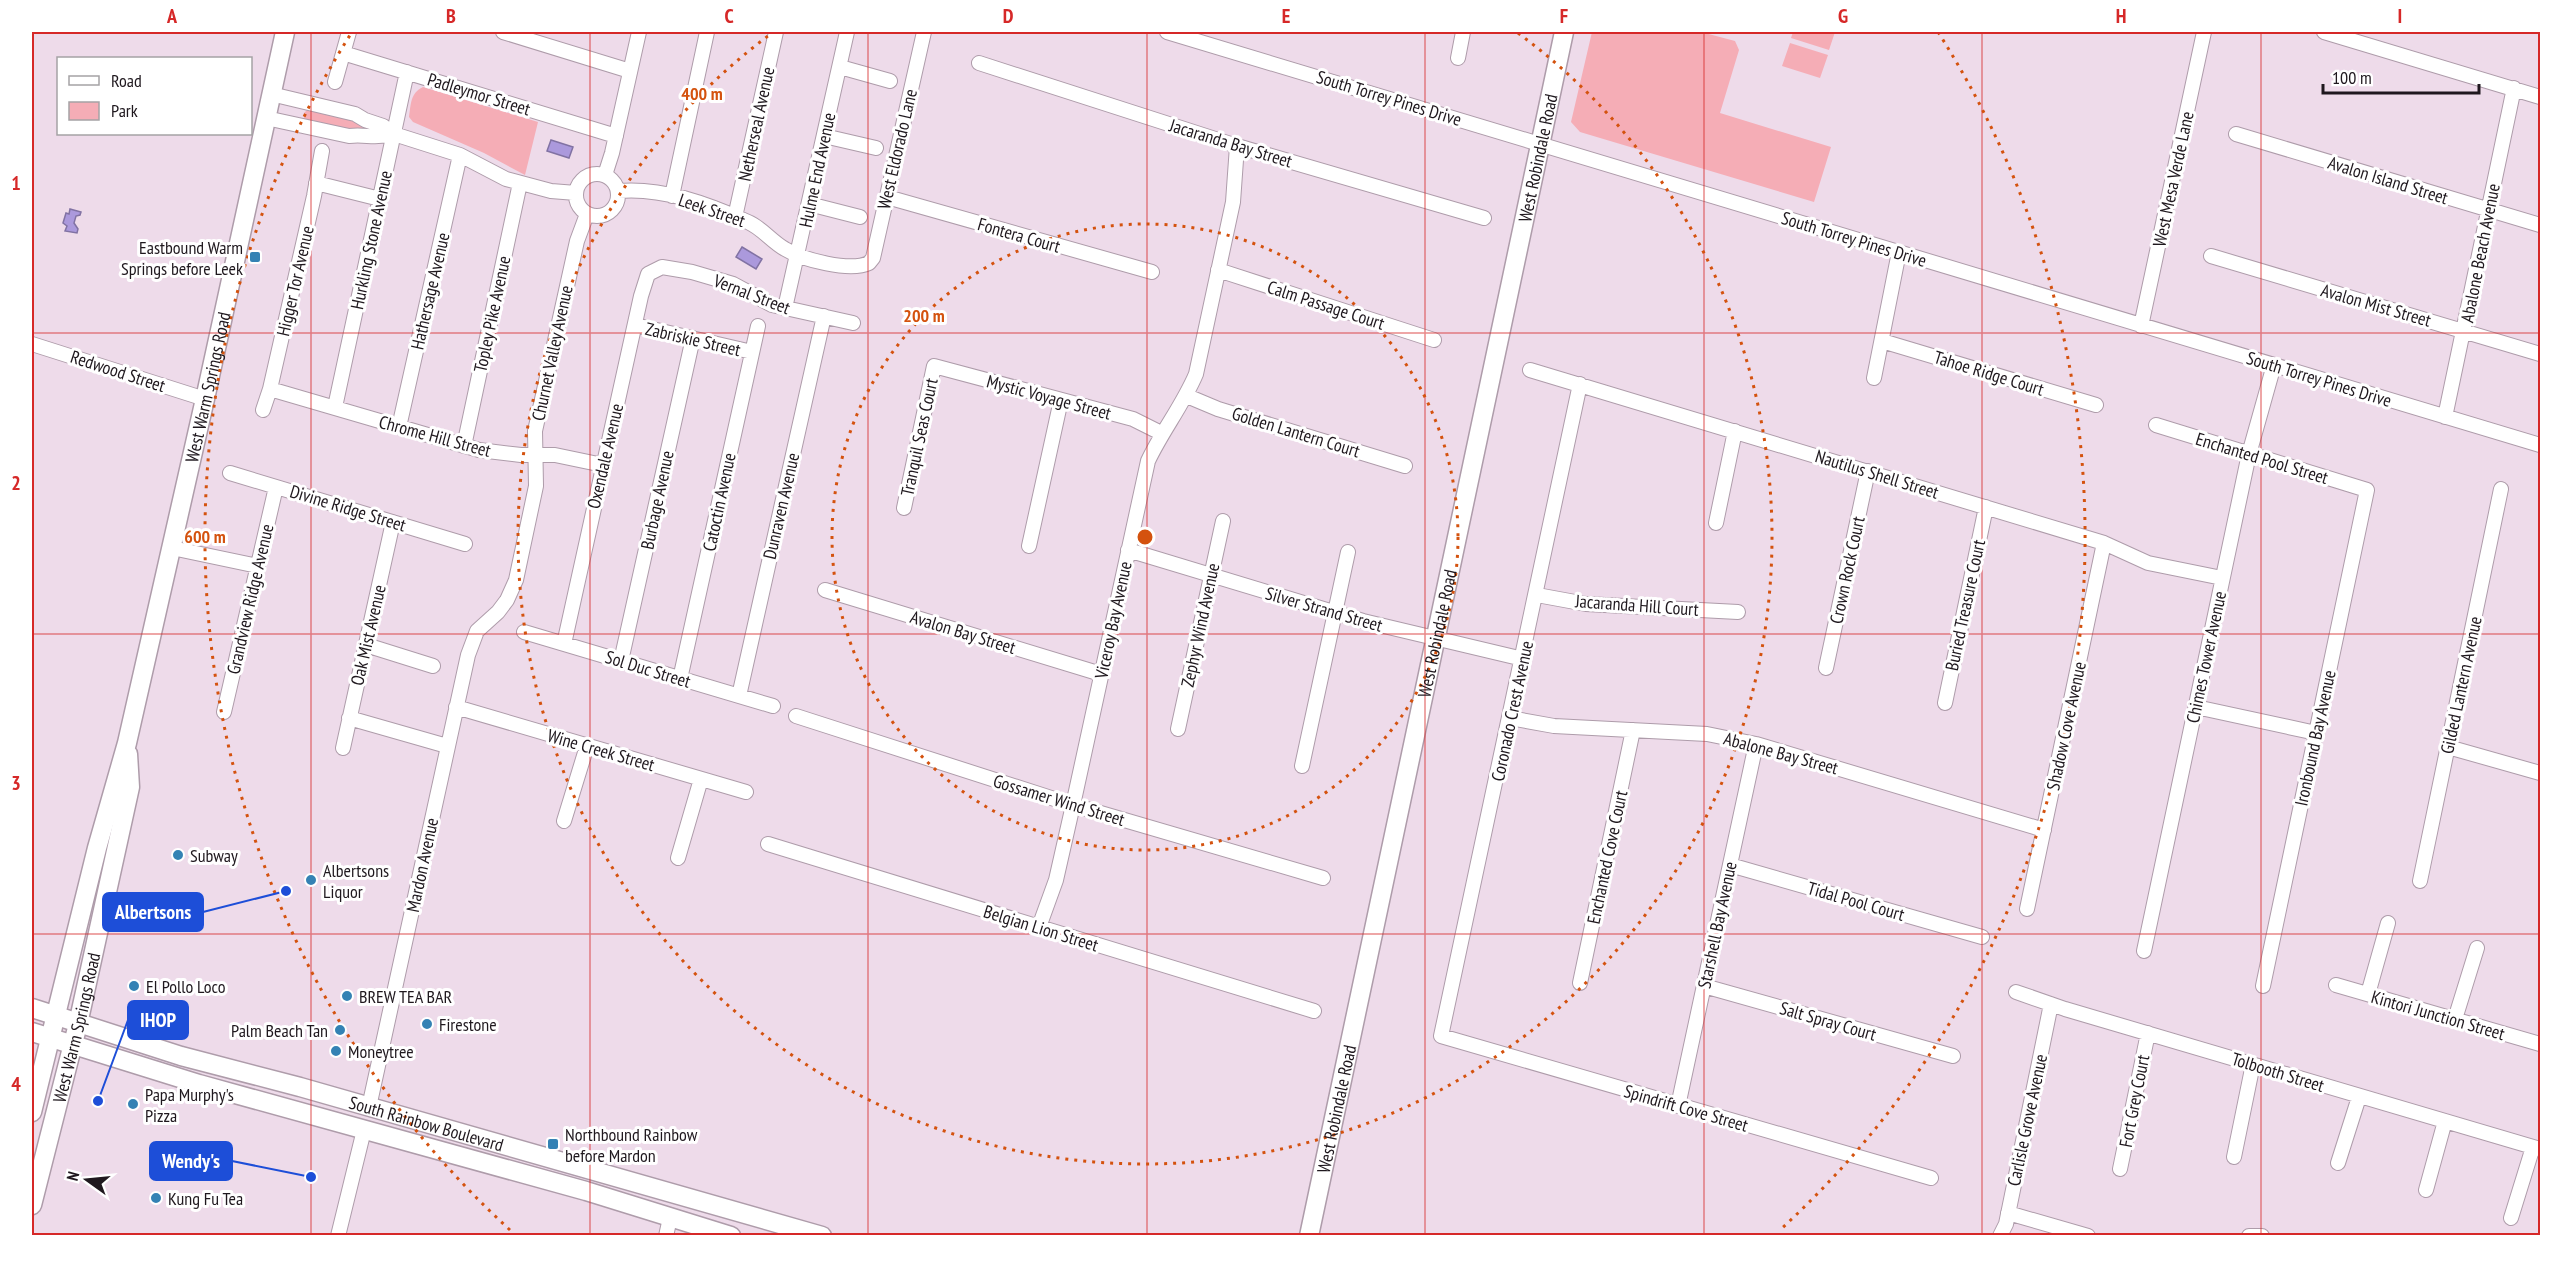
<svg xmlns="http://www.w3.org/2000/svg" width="2572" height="1267" font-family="'PT Sans Narrow',sans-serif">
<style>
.green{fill:#f5adb6}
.water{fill:#ab99dc;stroke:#8172a3;stroke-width:1.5}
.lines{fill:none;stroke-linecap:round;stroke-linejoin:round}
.minor-casing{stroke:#ae9caa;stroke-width:16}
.major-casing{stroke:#ae9caa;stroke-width:21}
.minor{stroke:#fff;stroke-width:14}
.major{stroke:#fff;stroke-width:18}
.grid{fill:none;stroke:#d62828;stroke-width:1.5;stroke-opacity:0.55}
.ring{fill:none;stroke:#d4520e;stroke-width:3;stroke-dasharray:3 6}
.poi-dot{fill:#3482b4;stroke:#fff;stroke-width:2}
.labels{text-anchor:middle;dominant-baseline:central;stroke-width:6;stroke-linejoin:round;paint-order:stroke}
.street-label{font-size:18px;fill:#1f181e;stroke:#fff}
.poi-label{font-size:18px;fill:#1f181e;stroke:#fff;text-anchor:start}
.centre{fill:#d4520e;stroke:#fff;stroke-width:3}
.ring-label{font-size:18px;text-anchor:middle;font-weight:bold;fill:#d4520e;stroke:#fff;stroke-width:6;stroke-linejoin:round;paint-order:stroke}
.leader{fill:none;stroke:#1d4ed8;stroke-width:2}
.callout-dot{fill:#1d4ed8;stroke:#fff;stroke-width:2}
.callout{fill:#1d4ed8;stroke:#1d4ed8;stroke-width:2}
.callout-label{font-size:20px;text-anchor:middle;font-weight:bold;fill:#fff}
.neatline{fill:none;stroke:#d62828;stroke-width:2}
.grid-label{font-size:20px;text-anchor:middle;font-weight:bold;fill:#d62828}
</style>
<rect width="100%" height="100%" fill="#eedbea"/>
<path class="green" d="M1592 32H1701L1735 41 1739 50 1720 113 1831 147 1814 202 1580 132 1571 122Z
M1793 32H1835L1829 50 1791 38Z
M1790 43 1828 55 1820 78 1782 66Z
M423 87 538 122 525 175 484 153 413 122 409 117C411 105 410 93 423 87Z
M309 108 350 118 379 129 352 130 304 120V113Z"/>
<path class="water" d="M551 140 573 147 569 158 547 151Z
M70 209 81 212 80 215 76 216 74 223 78 229 77 233 65 231 67 226 63 223 66 213 69 214Z
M742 247 762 259 756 269 736 257Z"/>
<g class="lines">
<g class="minor-casing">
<path id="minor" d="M503 32 630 71
M1167 32 2540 445
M2324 32 2540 97
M343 53 616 136
M1458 58 1463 32
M979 63 1237 146 1484 218
M840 67 890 81
M335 82 349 32
M271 94 355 114 365 120 383 126 394 134 460 155 506 179 551 191 576 193
M266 118 349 136C366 134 375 139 394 134
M2236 134 2540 225
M824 136 876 148
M576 195a21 21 0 1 1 42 0a21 21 0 1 1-42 0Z
M605 175 612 153 639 32
M316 183 380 199
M618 191C662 187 708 204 748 222 762 228 771 241 785 249 803 260 850 272 869 263L873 258 924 32
M672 196 707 32
M887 197 1152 272
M809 204 860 217
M735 217 776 32
M2211 256 2540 354
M1218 270 1434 340
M785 308 847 32
M635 325 752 352
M2141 326 2204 32
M1882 341 2096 405
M32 344 205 399
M1530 370 2104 543 2148 563 2222 578
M1874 378 1899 252
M1580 384 1441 1036 1931 1178
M270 389 479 450 521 455H555L603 465
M1187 396 1218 409 1405 466
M335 407 407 72
M263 410 270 389 314 196 322 151
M2445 417 2514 88
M2156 425 2367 490 2263 986
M399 427 460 155
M464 446 520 183
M230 473 465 544
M904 508 934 366 1133 419 1161 433
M1716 523 1735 431
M1029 546 1061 400
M172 548 258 566
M1128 550 1363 621 1523 659
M825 590 1101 674
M1537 595 1586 604 1738 612
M524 632 773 706
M564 644 641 296 648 274 662 267 692 272 733 284 772 305 853 323
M366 645 433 666
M621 661 693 338
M1826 668 1868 471
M680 679 758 326
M739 696 824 316
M1945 703 1986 507
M456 707 746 792
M2196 707 2316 733
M224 712 276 487
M796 716 1073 805 1323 878
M349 718 447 746
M1510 718 1554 726 1707 734 1756 744 2044 830
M1178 729 1223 521
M2448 747 2540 773
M343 748 393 522
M1302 766 1348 552
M564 821 587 746
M768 844 1314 1011
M678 858 701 779
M1730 865 1982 937
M2420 881 2501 489
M2027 909 2104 543
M1039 927 1056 880 1073 805 1148 461C1162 431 1183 405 1196 374L1233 202 1237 146
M2144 951 2249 454 2274 365
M1580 983 1633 730
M2336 985 2540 1044
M1704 986 1953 1056
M2016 992 2065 1009 2540 1149
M2368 994 2388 923
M2455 1019 2477 948
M1678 1106 1756 744
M369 1107 468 655 477 631 498 612 507 600 516 580 536 486 535 431 577 241 587 214
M2234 1157 2253 1064
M2338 1163 2359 1097
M2120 1169 2148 1033
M2426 1190 2445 1121
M2008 1213 2088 1236
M2511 1218 2533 1147
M338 1236 364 1130
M666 1236 670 1218
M2000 1236 2006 1224 2051 1004
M2249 1236H2262"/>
</g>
<g class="major-casing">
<g id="major">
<path id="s1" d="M32 1008 181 1056 300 1087 822 1236"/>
<path d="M32 1032 199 1084 586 1191 731 1236"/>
<path id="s2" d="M32 1112 97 848 127 743 205 399 285 32"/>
<path id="s3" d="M32 1205 78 1024 130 787 128 754"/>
<path id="s4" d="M1309 1236 1564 32"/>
</g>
</g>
<use href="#minor" class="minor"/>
<use href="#major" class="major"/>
</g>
<path class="grid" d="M311 32V1236M590 32V1236M868 32V1236M1147 32V1236M1425 32V1236M1704 32V1236M1982 32V1236M2261 32V1236M32 333H2540M32 634H2540M32 934H2540"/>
<g class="ring">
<circle cx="1145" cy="537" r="313"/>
<path d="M1518 33A627 627 0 1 1 772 33"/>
<path d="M510 1230A940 940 0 0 1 352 32M1938 32A940 940 0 0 1 1780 1230"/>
</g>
<g class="poi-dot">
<rect x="249" y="251" width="12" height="12" rx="3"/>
<circle cx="178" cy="855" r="6"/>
<circle cx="311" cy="880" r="6"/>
<circle cx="134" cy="986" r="6"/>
<circle cx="347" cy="996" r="6"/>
<circle cx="427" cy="1024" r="6"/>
<circle cx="340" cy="1030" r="6"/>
<circle cx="336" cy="1051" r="6"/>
<circle cx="133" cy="1104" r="6"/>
<rect x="547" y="1138" width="12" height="12" rx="3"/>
<circle cx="156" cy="1198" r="6"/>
</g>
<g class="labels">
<g class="street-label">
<text transform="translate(479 94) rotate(17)">Padleymor Street</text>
<text transform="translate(1389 98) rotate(17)">South Torrey Pines Drive</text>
<text transform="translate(756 124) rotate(-78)">Netherseal Avenue</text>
<text transform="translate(1231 143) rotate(17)">Jacaranda Bay Street</text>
<text transform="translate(897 149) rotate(-77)">West Eldorado Lane</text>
<text stroke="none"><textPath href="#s4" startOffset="1102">West Robindale Road</textPath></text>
<text transform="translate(817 170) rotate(-78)">Hulme End Avenue</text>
<text transform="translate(2173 179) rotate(-78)">West Mesa Verde Lane</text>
<text transform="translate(2388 180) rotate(17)">Avalon Island Street</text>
<text transform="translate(712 210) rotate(19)">Leek Street</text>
<text transform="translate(1019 235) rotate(16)">Fontera Court</text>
<text transform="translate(1854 239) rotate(17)">South Torrey Pines Drive</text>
<text transform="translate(371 240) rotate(-78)">Hurkling Stone Avenue</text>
<text transform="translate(2480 253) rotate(-79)">Abalone Beach Avenue</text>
<text transform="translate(295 281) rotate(-77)">Higger Tor Avenue</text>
<text transform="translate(430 291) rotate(-77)">Hathersage Avenue</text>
<text transform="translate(752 294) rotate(21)">Vernal Street</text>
<text transform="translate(1326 305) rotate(18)">Calm Passage Court</text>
<text transform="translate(2376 305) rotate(16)">Avalon Mist Street</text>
<text transform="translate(492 314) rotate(-78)">Topley Pike Avenue</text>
<text transform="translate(693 339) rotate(13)">Zabriskie Street</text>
<text transform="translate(552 353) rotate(-78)">Churnet Valley Avenue</text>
<text transform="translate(118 371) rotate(18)">Redwood Street</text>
<text transform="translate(1989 373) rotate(17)">Tahoe Ridge Court</text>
<text transform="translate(2319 379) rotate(17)">South Torrey Pines Drive</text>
<text stroke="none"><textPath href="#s2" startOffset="746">West Warm Springs Road</textPath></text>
<text transform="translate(1049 397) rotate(15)">Mystic Voyage Street</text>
<text transform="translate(1296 432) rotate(17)">Golden Lantern Court</text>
<text transform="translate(435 436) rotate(15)">Chrome Hill Street</text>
<text transform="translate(919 437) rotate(-78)">Tranquil Seas Court</text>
<text transform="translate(605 456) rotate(-77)">Oxendale Avenue</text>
<text transform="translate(2262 458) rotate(17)">Enchanted Pool Street</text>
<text transform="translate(1877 474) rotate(17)">Nautilus Shell Street</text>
<text transform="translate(657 500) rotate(-78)">Burbage Avenue</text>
<text transform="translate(719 502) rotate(-78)">Catoctin Avenue</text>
<text transform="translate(781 506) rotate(-77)">Dunraven Avenue</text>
<text transform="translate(348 508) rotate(17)">Divine Ridge Street</text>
<text transform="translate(1847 570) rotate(-78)">Crown Rock Court</text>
<text transform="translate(250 599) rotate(-77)">Grandview Ridge Avenue</text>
<text transform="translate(1637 605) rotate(4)">Jacaranda Hill Court</text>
<text transform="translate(1965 605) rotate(-78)">Buried Treasure Court</text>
<text transform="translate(1324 609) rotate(16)">Silver Strand Street</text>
<text transform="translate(1113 620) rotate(-78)">Viceroy Bay Avenue</text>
<text transform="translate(1200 625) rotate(-78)">Zephyr Wind Avenue</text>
<text transform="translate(963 632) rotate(17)">Avalon Bay Street</text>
<text stroke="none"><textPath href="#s4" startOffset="616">West Robindale Road</textPath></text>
<text transform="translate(368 635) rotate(-77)">Oak Mist Avenue</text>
<text transform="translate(2206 657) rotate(-78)">Chimes Tower Avenue</text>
<text transform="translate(648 669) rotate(17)">Sol Duc Street</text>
<text transform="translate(2461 685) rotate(-78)">Gilded Lantern Avenue</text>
<text transform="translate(1512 711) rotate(-78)">Coronado Crest Avenue</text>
<text transform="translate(2066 726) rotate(-78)">Shadow Cove Avenue</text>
<text transform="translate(2315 738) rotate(-78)">Ironbound Bay Avenue</text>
<text transform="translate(601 750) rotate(16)">Wine Creek Street</text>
<text transform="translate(1781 753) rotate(15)">Abalone Bay Street</text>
<text transform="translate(1059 800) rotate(17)">Gossamer Wind Street</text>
<text transform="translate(1607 857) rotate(-78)">Enchanted Cove Court</text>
<text transform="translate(422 865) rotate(-78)">Mardon Avenue</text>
<text transform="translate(1856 901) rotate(16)">Tidal Pool Court</text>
<text transform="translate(1717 925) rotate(-78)">Starshell Bay Avenue</text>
<text transform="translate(1041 928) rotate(17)">Belgian Lion Street</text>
<text transform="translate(2438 1015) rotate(16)">Kintori Junction Street</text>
<text transform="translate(1828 1021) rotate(16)">Salt Spray Court</text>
<text stroke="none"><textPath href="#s3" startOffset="183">West Warm Springs Road</textPath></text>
<text transform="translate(2278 1072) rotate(17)">Tolbooth Street</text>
<text transform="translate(2134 1101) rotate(-79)">Fort Grey Court</text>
<text transform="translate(1686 1108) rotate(16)">Spindrift Cove Street</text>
<text stroke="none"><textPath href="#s4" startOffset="130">West Robindale Road</textPath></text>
<text transform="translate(2027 1120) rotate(-78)">Carlisle Grove Avenue</text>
<text stroke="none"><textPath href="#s1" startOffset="411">South Rainbow Boulevard</textPath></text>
</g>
<g class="poi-label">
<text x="243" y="247" text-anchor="end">Eastbound Warm<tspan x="243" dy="21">Springs before Leek</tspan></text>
<text x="190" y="855">Subway</text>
<text x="323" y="870">Albertsons<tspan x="323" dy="21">Liquor</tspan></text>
<text x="146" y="986">El Pollo Loco</text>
<text x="359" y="996">BREW TEA BAR</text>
<text x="439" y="1024">Firestone</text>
<text x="328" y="1030" text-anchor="end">Palm Beach Tan</text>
<text x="348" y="1051">Moneytree</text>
<text x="145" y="1094">Papa Murphy's<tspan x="145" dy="21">Pizza</tspan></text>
<text x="565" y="1134">Northbound Rainbow<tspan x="565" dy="21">before Mardon</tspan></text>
<text x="168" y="1198">Kung Fu Tea</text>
</g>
</g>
<circle cx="1145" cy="537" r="9" class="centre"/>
<g class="ring-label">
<text x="702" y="100">400 m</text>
<text x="924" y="322">200 m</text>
<text x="205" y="543">600 m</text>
</g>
<path class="leader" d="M286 891L203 912M98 1101L128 1020M311 1177L232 1161"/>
<g class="callout-dot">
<circle cx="286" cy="891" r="6"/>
<circle cx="98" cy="1101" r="6"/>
<circle cx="311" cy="1177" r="6"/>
</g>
<g class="callout">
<rect x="103" y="893" width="100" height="38" rx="6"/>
<rect x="128" y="1001" width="60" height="38" rx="6"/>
<rect x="150" y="1142" width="82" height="38" rx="6"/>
</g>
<g class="callout-label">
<text x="153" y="919">Albertsons</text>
<text x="158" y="1027">IHOP</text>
<text x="191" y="1168">Wendy's</text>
</g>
<rect width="2572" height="1267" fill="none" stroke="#ffffff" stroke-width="66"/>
<rect x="57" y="57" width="195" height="78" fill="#ffffff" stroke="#a5a3a5" stroke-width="1.5"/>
<rect x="69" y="76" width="30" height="9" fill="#ffffff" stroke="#a5a3a5" stroke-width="1.5"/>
<text x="111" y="87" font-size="18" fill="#1f181e">Road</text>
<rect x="69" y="102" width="30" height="18" fill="#f5adb6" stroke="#a5a3a5" stroke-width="1.5"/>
<text x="111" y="117" font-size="18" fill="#1f181e">Park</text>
<g transform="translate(87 1180) rotate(285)" stroke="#ffffff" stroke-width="4.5" paint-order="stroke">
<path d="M0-4.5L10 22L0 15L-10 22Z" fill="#1f181e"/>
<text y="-9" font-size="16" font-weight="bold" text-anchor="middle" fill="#1f181e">N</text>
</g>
<path d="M2323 84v9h156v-9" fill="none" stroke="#1f181e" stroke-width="3"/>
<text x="2332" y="84" font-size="18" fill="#1f181e" stroke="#ffffff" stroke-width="4.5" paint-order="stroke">100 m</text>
<rect x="33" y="33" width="2506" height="1201" class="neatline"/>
<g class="grid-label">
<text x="172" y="23">A</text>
<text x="451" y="23">B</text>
<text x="729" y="23">C</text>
<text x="1008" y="23">D</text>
<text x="1286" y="23">E</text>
<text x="1564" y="23">F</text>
<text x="1843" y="23">G</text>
<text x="2121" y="23">H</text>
<text x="2400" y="23">I</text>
<text x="16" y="190">1</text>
<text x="16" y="490">2</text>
<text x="16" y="790">3</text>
<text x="16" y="1091">4</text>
</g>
</svg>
